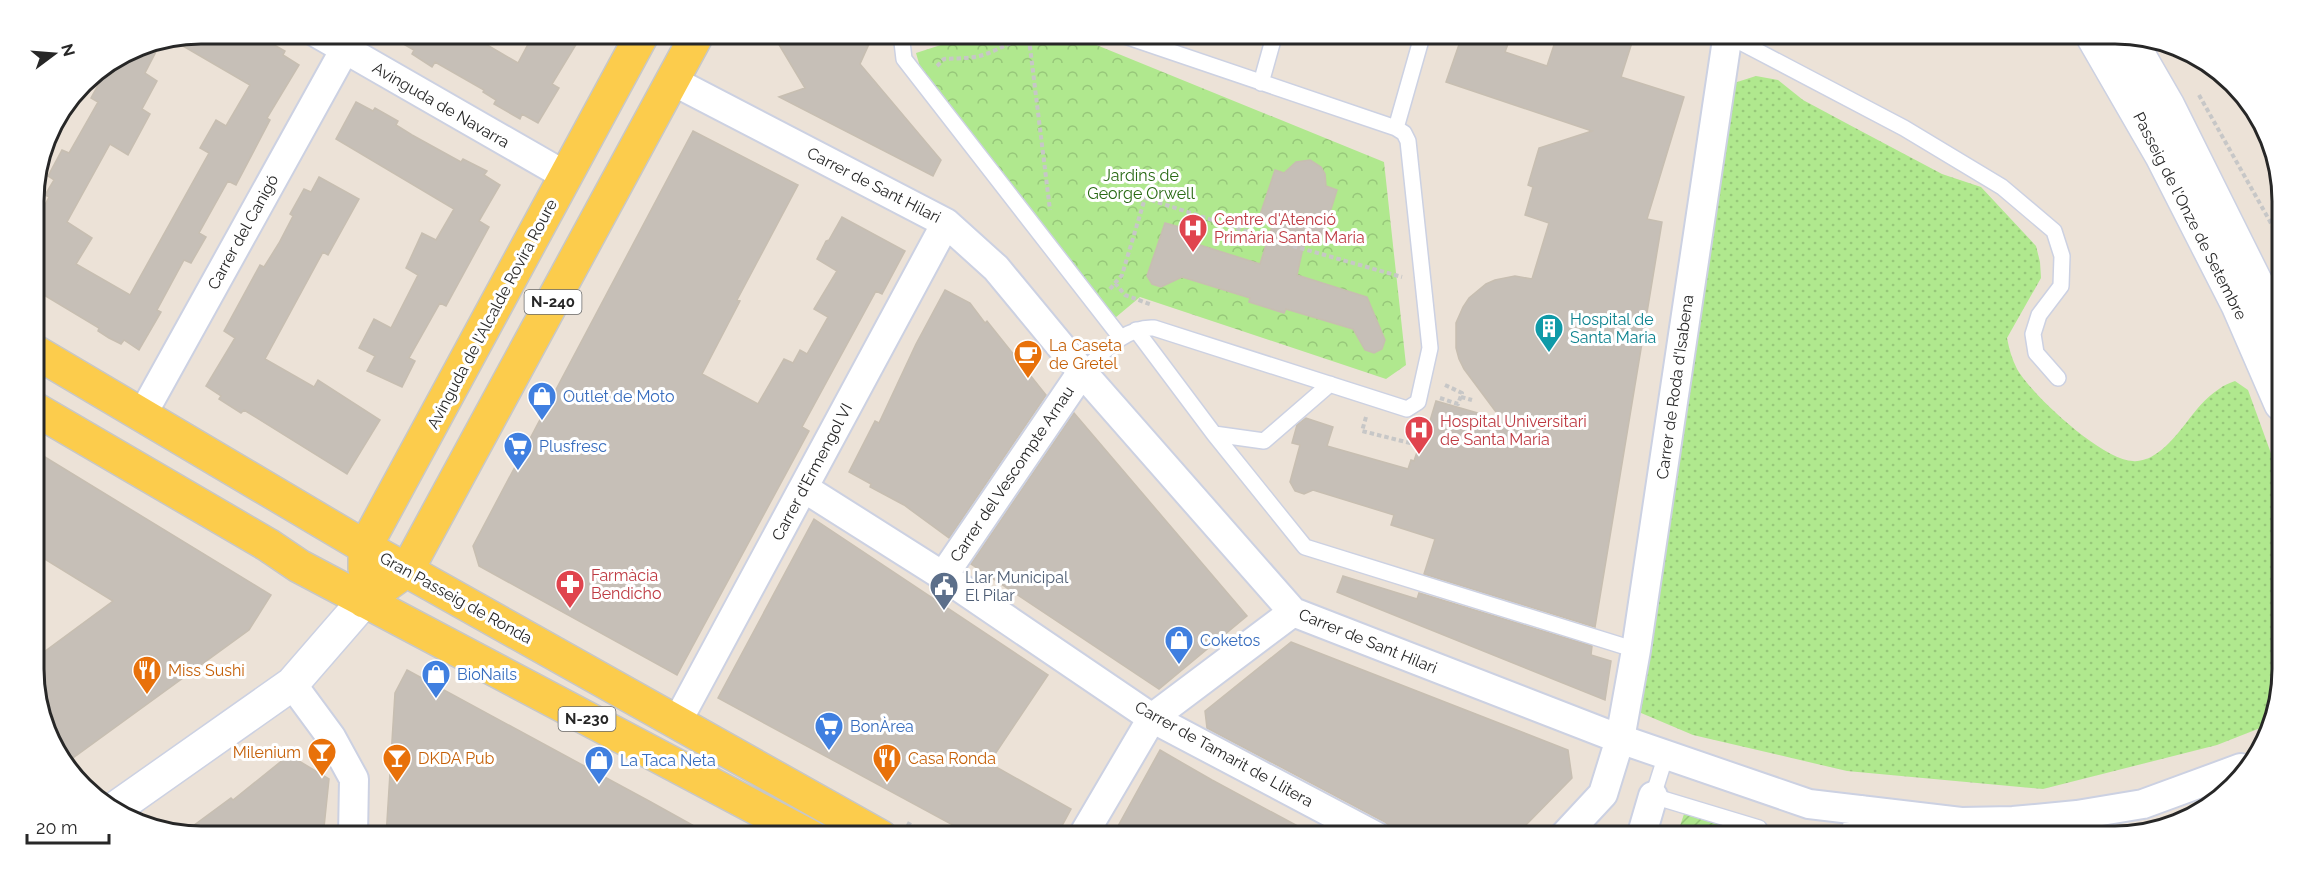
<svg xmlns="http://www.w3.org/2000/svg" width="2315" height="870" font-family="Raleway,sans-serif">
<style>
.grass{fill:url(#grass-dots)}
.forest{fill:url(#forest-crowns)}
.garden{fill:url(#garden-furrows)}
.building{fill:#c6bfb7;stroke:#c7beb1;stroke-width:1.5}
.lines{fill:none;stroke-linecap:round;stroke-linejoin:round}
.lane-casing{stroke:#ccd1e2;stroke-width:18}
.street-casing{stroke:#ccd1e2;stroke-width:32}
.secondary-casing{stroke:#ccd1e2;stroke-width:36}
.primary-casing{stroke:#c7c7c7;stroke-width:36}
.path{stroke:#c7c7c7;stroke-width:4;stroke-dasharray:4.5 3;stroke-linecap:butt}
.lane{stroke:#fff;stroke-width:15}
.street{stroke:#fff;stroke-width:28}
.secondary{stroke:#fff;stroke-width:33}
.primary{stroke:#fccc4c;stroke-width:33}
.labels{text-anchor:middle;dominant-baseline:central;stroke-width:6;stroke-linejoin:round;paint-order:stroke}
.shield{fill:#fff;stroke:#686868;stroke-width:1.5}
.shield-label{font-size:15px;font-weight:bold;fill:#272727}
.street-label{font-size:16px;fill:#272727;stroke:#fff}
.park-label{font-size:16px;fill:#286913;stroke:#fff}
.health-label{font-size:16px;fill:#be3a42;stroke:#fff;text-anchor:start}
.culture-label{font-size:16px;fill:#0d838f;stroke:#fff;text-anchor:start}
.food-label{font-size:16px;fill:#c56008;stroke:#fff;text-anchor:start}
.shop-label{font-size:16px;fill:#366cbe;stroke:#fff;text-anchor:start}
.service-label{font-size:16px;fill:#4e5e75;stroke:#fff;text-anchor:start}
.rim{fill:none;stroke:#272727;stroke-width:3}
</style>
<defs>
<pattern id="grass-dots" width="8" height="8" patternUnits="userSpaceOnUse" patternTransform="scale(1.5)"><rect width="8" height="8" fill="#b0e88e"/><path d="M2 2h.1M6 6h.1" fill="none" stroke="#97c77a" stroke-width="1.8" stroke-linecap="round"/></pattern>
<pattern id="forest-crowns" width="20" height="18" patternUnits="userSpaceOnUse" patternTransform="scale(1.5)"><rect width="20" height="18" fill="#b0e88e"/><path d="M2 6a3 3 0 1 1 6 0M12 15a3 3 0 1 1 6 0" fill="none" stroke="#97c77a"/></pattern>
<pattern id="garden-furrows" width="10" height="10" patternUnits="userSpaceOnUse" patternTransform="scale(1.5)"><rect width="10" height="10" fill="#b0e88e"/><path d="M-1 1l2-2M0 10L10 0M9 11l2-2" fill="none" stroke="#97c77a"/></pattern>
</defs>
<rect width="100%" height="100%" fill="#ece2d7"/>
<path class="grass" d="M1756 76 1778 80 1803 100 1859 130 1942 174 1981 187 2036 246 2040 262 2041 278 2007 338C2009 349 2012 359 2017 369 2032 395 2102 460 2133 461 2138 462 2147 459 2151 457 2180 441 2192 406 2219 389 2224 385 2230 383 2235 381L2248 390 2281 481 2282 670 2273 723 2217 745 2043 789 1847 771 1693 735 1634 710 1734 83Z"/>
<path class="forest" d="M978 33H1067L1384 162 1406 365 1386 379 1140 297 1109 323 931 105 916 53Z"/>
<path class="garden" d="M1684 814 1757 836 1652 837 1654 829 1677 835Z"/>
<path class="building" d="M200 33H246L259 41 262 38 285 51 283 55 299 65 267 118 270 120 236 185 228 181 199 233 206 237 191 263 184 260 157 310 161 312 139 350 124 340 121 344 109 338 98 331 99 328 34 289V225L49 197 45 195 54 180 48 176 62 150 69 153 98 102 91 98 106 71 112 74 121 59 126 62 136 46 162 40 145 73 157 81 142 109 150 114 128 155 110 144 67 222 92 238 76 264 130 295 209 153 200 148 216 120 226 126 250 85 171 39Z
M384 33H467L518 63 534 33H583L552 84 559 88 538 123 522 114 520 119 494 104 496 100 483 92 484 90 435 62 432 67 412 54 414 50Z
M772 33H874L860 64 941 160 933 176 779 97 805 88Z
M1463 33H1512L1505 52 1547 66 1558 33H1635L1621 77 1684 97 1647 219 1662 222 1595 627 1424 574 1435 539 1391 525 1394 515 1313 490 1304 494 1295 491 1290 482 1300 445 1292 443 1297 425 1306 418 1333 427 1327 446 1408 469 1411 460 1414 461 1423 434H1426L1436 401 1502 420 1464 369 1459 359 1456 348V323L1463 307 1469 298 1486 284 1495 280 1515 276 1532 279 1549 223 1525 215 1533 187 1528 185 1539 148 1592 131 1446 82Z
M356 102 373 111 375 108 398 121 396 125 412 135 461 162 463 159 487 171 484 175 500 185 479 221 489 227 446 306 440 303 409 358 415 361 402 387 367 371 375 356 359 348 374 319 391 328 418 275 406 268 422 233 436 240 454 209 336 139Z
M693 131 798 185 737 300 740 301 702 374 758 404 784 359 793 363 800 350 807 354 828 317 814 309 837 271 817 259 826 241 829 240 842 217 905 251 882 294 876 291 802 427 809 431 677 675 479 566 473 546Z
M1310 160 1321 167 1325 174 1326 186 1337 190 1323 235 1307 230 1297 275 1367 297 1385 340 1382 349 1374 353 1365 350 1353 329 1286 309 1284 313 1249 302 1250 298 1182 277 1161 287 1152 284 1147 276 1165 223 1187 229 1184 240 1260 264 1274 220 1260 215 1275 170 1284 173 1296 162Z
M319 177 359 199 328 255 323 252 265 359 314 387 318 380 380 420 347 474 244 410 241 413 219 399 221 396 206 386 235 338 224 331 260 265 264 267 279 243 293 216 290 214 304 189 311 192Z
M945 290 970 303 985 323 987 321 1046 395 949 538 904 505 870 487 871 484 849 472 875 421 879 423 916 344Z
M1074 413 1247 616 1159 689 971 564Z
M35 451 271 595 249 630 66 763 36 702V658L113 601 35 553Z
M814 519 1048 675 989 763 1071 809 1056 837H975L718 698Z
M1343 576 1417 599 1419 593 1592 646 1591 655 1611 661 1605 700 1337 592Z
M1291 642 1568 750 1572 778 1514 837H1393L1391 829 1385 822 1207 728 1205 711Z
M407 670 649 801 714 837H386L395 693Z
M1160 750 1212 780 1318 837H1112Z
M289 755 329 779 323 837H200L182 834 231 798 233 800Z"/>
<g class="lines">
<g class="lane-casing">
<path id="lane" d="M906 33 902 42 904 59 1121 338
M1727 35 1904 128 2002 187 2054 231 2062 256 2061 286 2039 315 2033 334 2036 353 2058 378
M1261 83 1275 33
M1396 128 1423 33
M1136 330 1214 434 1264 441 1330 384
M1082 372C1102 354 1125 326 1154 328L1407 409 1418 402 1430 348 1408 141 1404 133 1396 128 1116 33
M1214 434 1305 547 1636 650
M1666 755 1653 796 1759 828"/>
</g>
<g class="street-casing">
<path id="street" d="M317 33 566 176
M673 81 946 223 996 268 1082 372 1293 612 1620 739 1809 804 1961 822 2013 821 2077 815 2143 804 2241 768
M142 415 345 49
M804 488 943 576 1152 718 1377 837
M943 576 1082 372
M292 684 331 737 354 779 353 837
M677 722 946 223
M1082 837 1152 718 1293 612
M1563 837 1603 794 1620 739 1636 650 1728 33
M1641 837 1653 796
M1854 837 1862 810"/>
</g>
<g class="secondary-casing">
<path id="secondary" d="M2091 33 2162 156 2238 305 2281 404
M2127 35 2168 106 2281 333
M116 808 292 684 364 601"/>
</g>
<g class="primary-casing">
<path id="primary" d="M34 351 365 547 881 837
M35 409 268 545 299 566 811 837
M365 569V547L643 33
M364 601 407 570 698 33"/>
</g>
<path class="path" d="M937 66 944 59C957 58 971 59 983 55 999 50 1011 40 1029 39L1050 210
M2199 95 2272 225 2281 245
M1293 246 1402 277
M1115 283 1125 295 1152 305
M1110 289 1122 275 1145 198 1279 242
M1461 397 1472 400
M1440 398 1458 404 1462 393 1443 384
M1366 417 1362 431 1418 445 1425 423
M907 823 933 837"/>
<use href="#lane" class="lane"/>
<use href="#street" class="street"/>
<use href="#secondary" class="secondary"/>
<use href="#primary" class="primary"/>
</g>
<defs>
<g id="hospital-pin" transform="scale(1.5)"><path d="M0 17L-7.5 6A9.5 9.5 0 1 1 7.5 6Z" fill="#e0444e" stroke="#fff"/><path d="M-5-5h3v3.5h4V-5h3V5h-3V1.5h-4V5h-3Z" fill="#fff"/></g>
<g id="building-pin" transform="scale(1.5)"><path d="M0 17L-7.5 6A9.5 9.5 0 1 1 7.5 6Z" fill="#0f9aa8" stroke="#fff"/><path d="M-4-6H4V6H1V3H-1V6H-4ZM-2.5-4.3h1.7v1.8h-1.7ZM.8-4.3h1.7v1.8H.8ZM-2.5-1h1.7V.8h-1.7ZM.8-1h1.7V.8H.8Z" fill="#fff"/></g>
<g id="cafe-pin" transform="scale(1.5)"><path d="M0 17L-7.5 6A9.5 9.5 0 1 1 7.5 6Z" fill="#e8710a" stroke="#fff"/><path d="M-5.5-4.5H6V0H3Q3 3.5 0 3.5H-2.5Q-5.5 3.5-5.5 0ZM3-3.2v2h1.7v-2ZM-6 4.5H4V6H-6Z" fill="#fff"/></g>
<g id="shop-pin" transform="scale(1.5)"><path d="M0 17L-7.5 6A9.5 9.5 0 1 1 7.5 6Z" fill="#3f7fe0" stroke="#fff"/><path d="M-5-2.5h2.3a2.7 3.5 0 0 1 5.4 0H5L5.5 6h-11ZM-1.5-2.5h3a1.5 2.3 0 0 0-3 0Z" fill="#fff"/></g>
<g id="supermarket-pin" transform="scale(1.5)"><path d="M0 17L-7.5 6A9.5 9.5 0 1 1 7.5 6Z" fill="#3f7fe0" stroke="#fff"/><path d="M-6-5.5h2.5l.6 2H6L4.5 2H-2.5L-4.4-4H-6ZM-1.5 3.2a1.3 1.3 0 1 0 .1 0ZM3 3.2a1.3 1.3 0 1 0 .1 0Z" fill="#fff"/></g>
<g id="pharmacy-pin" transform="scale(1.5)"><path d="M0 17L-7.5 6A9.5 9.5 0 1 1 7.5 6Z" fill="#e0444e" stroke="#fff"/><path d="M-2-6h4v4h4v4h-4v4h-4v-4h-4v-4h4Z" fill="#fff"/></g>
<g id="civic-pin" transform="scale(1.5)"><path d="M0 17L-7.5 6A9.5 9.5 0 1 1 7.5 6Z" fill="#5c6f8a" stroke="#fff"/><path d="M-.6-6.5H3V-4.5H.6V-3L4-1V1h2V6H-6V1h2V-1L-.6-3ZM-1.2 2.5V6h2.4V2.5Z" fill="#fff"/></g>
<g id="restaurant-pin" transform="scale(1.5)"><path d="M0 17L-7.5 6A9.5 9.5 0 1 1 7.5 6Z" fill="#e8710a" stroke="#fff"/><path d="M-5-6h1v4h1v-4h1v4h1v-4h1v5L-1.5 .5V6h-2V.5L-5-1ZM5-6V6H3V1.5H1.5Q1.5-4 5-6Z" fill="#fff"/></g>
<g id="bar-pin" transform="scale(1.5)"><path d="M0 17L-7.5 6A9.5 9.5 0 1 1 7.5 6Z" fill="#e8710a" stroke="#fff"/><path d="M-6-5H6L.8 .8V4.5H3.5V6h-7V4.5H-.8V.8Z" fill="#fff"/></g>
</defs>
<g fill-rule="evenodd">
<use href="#hospital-pin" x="1193" y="228"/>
<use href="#building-pin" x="1549" y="328"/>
<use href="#cafe-pin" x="1028" y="354"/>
<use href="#shop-pin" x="542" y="396"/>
<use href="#hospital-pin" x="1419" y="430"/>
<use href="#supermarket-pin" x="518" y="446"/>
<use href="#pharmacy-pin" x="570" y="584"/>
<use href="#civic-pin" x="944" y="586"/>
<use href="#shop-pin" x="1179" y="640"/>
<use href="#restaurant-pin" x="147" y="670"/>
<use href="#shop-pin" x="436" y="674"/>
<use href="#supermarket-pin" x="829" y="726"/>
<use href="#bar-pin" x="322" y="752"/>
<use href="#bar-pin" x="397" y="758"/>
<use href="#restaurant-pin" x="887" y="758"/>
<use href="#shop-pin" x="599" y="760"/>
</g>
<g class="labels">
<g class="shield">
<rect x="524.5" y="290" width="57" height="24" rx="4.5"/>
<rect x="558.5" y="707" width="57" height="24" rx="4.5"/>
</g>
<g class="shield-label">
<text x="553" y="302">N-240</text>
<text x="587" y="719">N-230</text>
</g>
<g class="street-label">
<text transform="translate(441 105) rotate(30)">Avinguda de Navarra</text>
<text transform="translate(874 185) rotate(27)">Carrer de Sant Hilari</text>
<text transform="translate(2190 216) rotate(63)">Passeig de l'Onze de Setembre</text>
<text transform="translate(243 232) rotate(-61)">Carrer del Canigó</text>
<text transform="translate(492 314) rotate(-62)">Avinguda de l'Alcalde Rovira Roure</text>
<text transform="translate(1675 387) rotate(-82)">Carrer de Roda d'Isabena</text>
<text transform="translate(812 472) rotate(-62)">Carrer d'Ermengol VI</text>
<text transform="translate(1012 474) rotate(-56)">Carrer del Vescompte Arnau</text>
<text transform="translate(456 598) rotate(29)">Gran Passeig de Ronda</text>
<text transform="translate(1368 641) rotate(22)">Carrer de Sant Hilari</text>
<text transform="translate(1224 754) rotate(29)">Carrer de Tamarit de Llitera</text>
</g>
<g class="park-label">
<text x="1141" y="175">Jardins de<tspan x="1141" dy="18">George Orwell</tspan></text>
</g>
<g class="health-label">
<text x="1214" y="219">Centre d'Atenció<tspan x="1214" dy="18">Primària Santa Maria</tspan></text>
<text x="1440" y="421">Hospital Universitari<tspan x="1440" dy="18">de Santa Maria</tspan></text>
<text x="591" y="575">Farmàcia<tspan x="591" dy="18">Bendicho</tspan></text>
</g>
<g class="culture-label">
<text x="1570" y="319">Hospital de<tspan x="1570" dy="18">Santa Maria</tspan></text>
</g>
<g class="food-label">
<text x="1049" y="345">La Caseta<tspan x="1049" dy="18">de Gretel</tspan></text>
<text x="168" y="670">Miss Sushi</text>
<text x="301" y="752" text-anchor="end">Milenium</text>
<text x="418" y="758">DKDA Pub</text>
<text x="908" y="758">Casa Ronda</text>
</g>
<g class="shop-label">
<text x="563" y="396">Outlet de Moto</text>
<text x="539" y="446">Plusfresc</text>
<text x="1200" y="640">Coketos</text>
<text x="457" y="674">BioNails</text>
<text x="850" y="726">BonÀrea</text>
<text x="620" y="760">La Taca Neta</text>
</g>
<g class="service-label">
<text x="965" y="577">Llar Municipal<tspan x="965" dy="18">El Pilar</tspan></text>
</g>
</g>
<path d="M0 0H2315V870H0ZM201 44H2115A157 157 0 0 1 2272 201V669A157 157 0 0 1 2115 826H201A157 157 0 0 1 44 669V201A157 157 0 0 1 201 44Z" fill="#fff" fill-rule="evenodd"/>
<path class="rim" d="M201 44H2115A157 157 0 0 1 2272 201V669A157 157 0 0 1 2115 826H201A157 157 0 0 1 44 669V201A157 157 0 0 1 201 44Z"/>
<g transform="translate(54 54) rotate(74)" stroke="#ffffff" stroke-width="4.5" paint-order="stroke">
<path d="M0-4.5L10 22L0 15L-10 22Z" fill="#272727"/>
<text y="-9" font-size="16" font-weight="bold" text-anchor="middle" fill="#272727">N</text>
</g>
<path d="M27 834v9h82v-9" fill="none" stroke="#272727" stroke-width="3"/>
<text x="36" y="834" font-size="18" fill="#272727" stroke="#ffffff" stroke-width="4.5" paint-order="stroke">20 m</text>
</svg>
